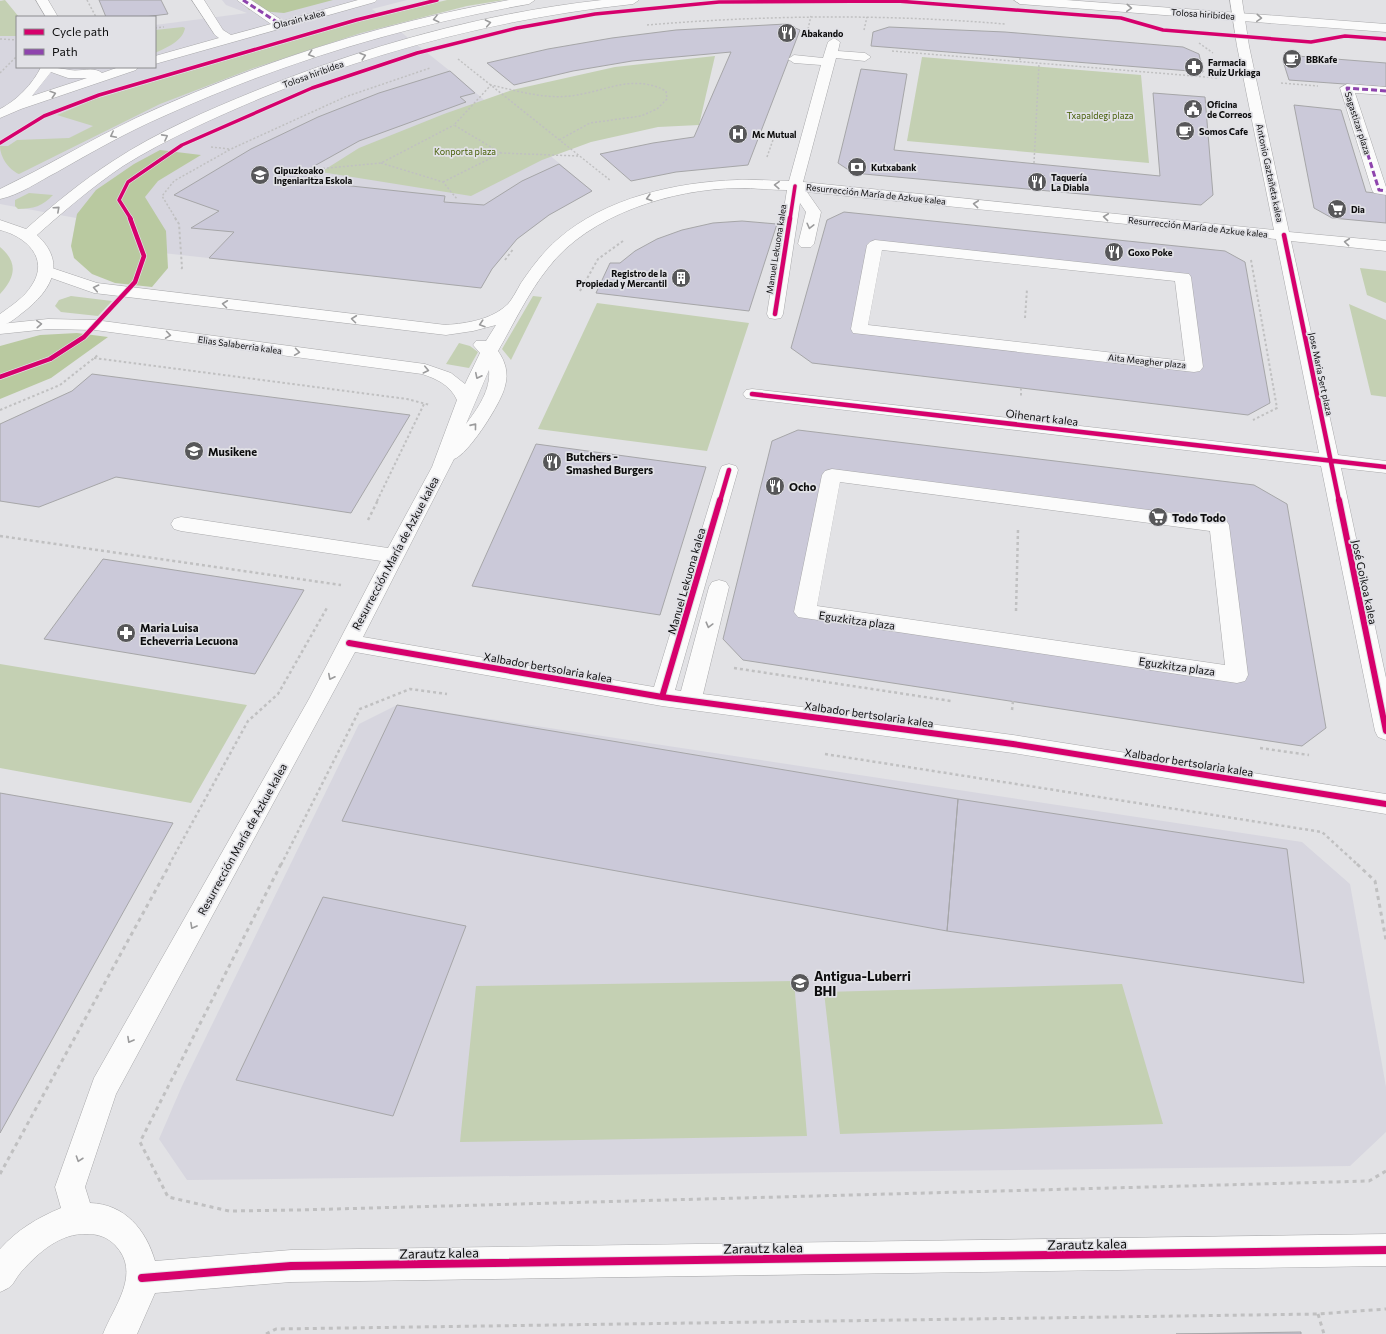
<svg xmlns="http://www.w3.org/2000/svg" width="1386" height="1334" font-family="Commissioner,sans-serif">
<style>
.built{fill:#d7d6df}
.green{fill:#c4d0b3}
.forest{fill:#b9c9a0}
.building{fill:#cbc9d9;stroke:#a6a6a8;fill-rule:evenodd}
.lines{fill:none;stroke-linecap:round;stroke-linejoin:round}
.minor-casing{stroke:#a9a9ab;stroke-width:1}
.major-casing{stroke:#a9a9ab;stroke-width:1}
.path-far3{stroke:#c0c0c1;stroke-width:1.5;stroke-dasharray:2 2;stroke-linecap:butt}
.path-far2{stroke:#c0c0c1;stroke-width:2;stroke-dasharray:2.5 2.5;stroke-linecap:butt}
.path-far1{stroke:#c0c0c1;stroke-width:2.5;stroke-dasharray:3 3;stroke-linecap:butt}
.path{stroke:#c0c0c1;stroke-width:3;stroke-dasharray:4 4;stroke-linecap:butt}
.minor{fill:#fbfbfb;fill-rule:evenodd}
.major{fill:#fbfbfb;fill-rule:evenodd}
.quiet{stroke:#8e44ad;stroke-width:3;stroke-dasharray:6 3;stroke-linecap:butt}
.cycleway-far3-casing{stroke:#e1e1e6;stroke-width:5}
.cycleway-far2-casing{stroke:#e1e1e6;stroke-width:6}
.cycleway-far1-casing{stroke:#e1e1e6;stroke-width:8}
.cycleway-casing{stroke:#e1e1e6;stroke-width:10}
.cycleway-far3{stroke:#d6006c;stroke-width:3.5}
.cycleway-far2{stroke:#d6006c;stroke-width:4.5}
.cycleway-far1{stroke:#d6006c;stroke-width:6}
.cycleway{stroke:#d6006c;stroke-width:8}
.oneway{stroke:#9b9b9c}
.labels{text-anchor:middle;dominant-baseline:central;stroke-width:3.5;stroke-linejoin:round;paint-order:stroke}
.far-street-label{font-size:9px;fill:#0c0c0d;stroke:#e1e1e6}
.far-poi-label{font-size:9px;font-weight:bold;fill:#0c0c0d;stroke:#e1e1e6;text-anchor:start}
.far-park-label{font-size:9px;fill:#465e07;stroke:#e1e1e6}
.street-label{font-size:11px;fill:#0c0c0d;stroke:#e1e1e6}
.poi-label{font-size:11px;font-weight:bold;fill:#0c0c0d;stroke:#e1e1e6;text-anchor:start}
.near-poi-label{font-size:13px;font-weight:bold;fill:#0c0c0d;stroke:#e1e1e6;text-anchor:start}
.near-street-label{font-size:13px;fill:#0c0c0d;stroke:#e1e1e6}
</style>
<rect width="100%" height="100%" fill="#e2e2e5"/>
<path class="built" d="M0 0 17 17V67H155V25L247 13 226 5 222 0H407L372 9 450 71 592 191 549 215 517 239 492 269 481 288 72 243 76 218 0 204Z
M397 705 1302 842 1350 884 1386 1087V1132L1350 1166 187 1180 159 1139 182 1086 359 724Z"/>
<path class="green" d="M5 0 19 17H17V36H0V1Z
M447 0H504L467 6 361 33 251 69 160 104 19 174C9 170 0 157 0 146H8L17 140 69 138 93 126 57 115 95 99 360 21Z
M183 27 185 28C183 41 166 48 155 53V30Z
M715 56 699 125 658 127 591 142 542 160 471 196 321 172 359 148 444 114 512 90 615 67Z
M922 57 1141 75 1149 163 907 141Z
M29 193 53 195C43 206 33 209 18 209L15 206V200Z
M0 247C18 262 16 277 0 294Z
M1360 268 1386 271V303L1367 295Z
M71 296 112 301 98 316 61 312 55 306 59 300Z
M533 296 542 297 511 360 502 349Z
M597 303 749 323 707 451 538 429Z
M1349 304 1386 320V397L1371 395Z
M459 343 470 346 478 352 469 368 446 364Z
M0 664 247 705 191 803 0 768Z
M794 981 807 1136 460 1142 476 986Z
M1122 984 1163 1124 840 1134 824 992Z"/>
<path class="forest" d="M240 0H333L284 13 249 10Z
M160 150 201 155 158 181 145 197 166 231 168 268 152 287 115 283 92 274 74 258 71 246 77 214 96 190 134 164Z
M77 333 108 337 51 378 0 399V346L40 335Z"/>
<path class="building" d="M99 0H161L168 14 144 17H106Z
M786 24 800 30 748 165 676 172 631 181 600 154 653 143 694 137 731 52 632 61 573 71 514 85 487 63 548 49 612 38 676 30Z
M889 27 1005 32 1183 47 1199 54 1203 72 871 46 873 32Z
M1297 56 1386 63V87L1289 80 1283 61Z
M861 69 907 74 894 150 1160 176 1153 93 1205 97 1213 195 1201 205 853 173 838 163Z
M450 71 475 93 460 97 466 102 359 141 307 170 323 183 445 196 444 202 484 205 522 181 559 164 592 191 549 215 517 239 492 269 481 288 209 258 234 232 191 228 219 211 174 195 251 149 318 117 379 93Z
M1294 105 1341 110 1366 192 1386 194V223L1332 218 1314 208Z
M844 212 1225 251 1245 262 1270 403 1248 415 812 363 791 348 827 220ZM875 245 1183 277 1194 367 859 329Z
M742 221 777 224 749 311 596 293 610 263H620L635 251 657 239 682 230 713 223Z
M92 374 410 415 351 513 116 477 39 507 0 501V424L72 391Z
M798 430 1254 485 1287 504 1326 728 1302 746 743 660 723 639 772 441ZM832 475 1219 525 1237 675 805 612Z
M536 444 706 467 660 615 472 586Z
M103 559 304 590 255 674 44 639Z
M397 705 958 799 947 931 342 821Z
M0 793 173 823 0 1133Z
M958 799 1287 849 1304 983 947 931Z
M323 897 466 926 393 1116 236 1080Z
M1301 1332V1334H1176Z"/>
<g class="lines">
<g class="minor-casing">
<path id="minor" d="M36 0H48L58 17H46Z
M192 0H204L223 30 231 35 271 24 237 0H251L283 21 358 0H377L375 2 155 64V56L219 38 215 35Z
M1230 0H1242L1249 46 1289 232 1386 241V251L1291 241 1338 455 1386 461V473L1341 468 1386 678V740L1378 737 1375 731 1321 466 752 399 746 398 743 394 746 390 752 389 1319 453 1276 239 807 192 821 212 814 244 811 247H801L798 244 806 212 800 203 783 314 781 318 775 319 769 318 767 314 787 190C771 190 755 188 738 188 673 189 589 214 548 268 528 293 514 323 498 351 505 361 509 373 505 386 502 402 468 455 454 459L363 637 654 687 720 470 722 466 729 464 736 466 738 470 675 690 681 691 709 587 712 582 719 580 726 582 729 587 703 694 1013 735 1386 794V814L1013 753 662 706 355 652 116 1094 85 1187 90 1203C125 1204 146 1230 155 1261L291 1250 1386 1234V1266L291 1282 155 1293 137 1334H103C114 1306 142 1273 115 1245 107 1237 98 1234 87 1234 60 1233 39 1252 21 1272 12 1283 15 1286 0 1292V1249C17 1230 37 1218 61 1208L55 1187 94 1078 309 699 381 561 181 531 174 529 171 524 174 519 181 517 388 548 432 467 457 400C450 385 437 379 422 374L95 330 48 329 0 334V324L48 319 95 320 425 364 451 373 465 384 480 353 473 345 476 341H486L496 325 473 331 446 335 94 293 40 274 38 271 40 268H52L97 283 446 325C468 323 491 320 508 304 513 298 517 290 521 283 532 267 543 252 558 239 605 198 676 182 737 180 754 179 772 181 789 181L821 65 794 63 788 59 794 55 823 58 828 42 834 38 840 42 838 51 865 53 871 57 865 61 836 58 803 182 1274 230 1237 46ZM489 370C491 390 478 408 466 424Z
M41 67C53 67 58 68 70 70 80 72 94 66 102 73L119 67H138L136 70 21 109 0 118V109C16 101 33 84 41 67ZM51 72 68 78H87L32 96Z
M1347 84 1386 87V95L1355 93 1386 187V195L1374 193 1372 190 1340 88Z
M875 240 1189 274 1191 277 1203 367 1200 371 1194 372 853 333 851 329 867 245 870 242ZM882 250 1175 281 1185 361 868 325Z
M832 469 1226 520 1229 525 1248 675 1245 681 1237 683 798 617 794 612 822 475 825 471ZM840 482 1210 531 1225 665 817 606Z"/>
</g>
<g class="major-casing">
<path id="major" d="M509 0H535L529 4C403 26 281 63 164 116 127 132 92 152 57 172 39 181 20 195 0 199V189C46 167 90 140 136 118 255 63 381 23 509 0Z
M602 0H639L633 4C504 18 381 49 261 98 214 118 166 139 123 166 92 187 64 211 37 235 66 262 53 288 26 310 18 316 10 324 0 326V314C11 306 25 297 32 285 50 258 25 236 0 230V220L26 229C54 204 82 181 113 161 157 132 206 111 255 91 366 46 483 13 602 0Z
M1014 0H1066L1386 24V32L1020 4Z"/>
</g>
<path class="path-far3" d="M87 0 96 17
M647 25C767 15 885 14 1005 24
M155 28 164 27
M808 29 811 16
M864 30 867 17
M0 39 17 40
M1199 43 1213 53
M892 51 1218 78
M1020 58V62
M458 59 611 181
M0 73 17 56
M1281 83 1318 86
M211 147 230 149
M501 153 454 125 491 85C517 91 544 99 570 96 605 92 632 73 666 91L667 99 657 109 641 116 590 123 559 140
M767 157 774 137
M381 163 443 182 457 199
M1034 163 1039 64
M307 170 381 163 454 125
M443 182 501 153 578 156
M176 219 162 196 174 181 231 149 345 97 430 68"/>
<path class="path-far2" d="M175 218 179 224 182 268 180 270
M505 260 514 248
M1251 260 1277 408 1253 420
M580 291 598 259 623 241
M1025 318 1027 289
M94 358 407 399 430 405
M1021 388V396
M0 410 60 385 98 355
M377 501 424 404"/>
<path class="path-far1" d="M368 520 378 500
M0 536 341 585
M1016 611 1018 530
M734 668 951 701
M1012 710 1013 701
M1260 748 1309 755
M825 754 1322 832 1358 865
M169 865 248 721 278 694 328 606
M281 865 360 709 410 689 447 694"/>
<path class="path" d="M281 864 140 1142 168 1197 229 1211 297 1210 1369 1181 1386 1171
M1357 864 1375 881 1386 940
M0 1174 170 864
M1318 1314 1324 1334
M266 1334 276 1329 1318 1314 1386 1309"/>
<use href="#minor" class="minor"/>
<use href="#major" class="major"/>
<path class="quiet" d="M243 0 280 24
M1386 91 1347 88 1379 190 1386 191"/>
<g class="cycleway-far3-casing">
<path id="cycleway-far3" d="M0 143 44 116 99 95 356 20 437 0
M131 219 119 200 128 182 182 145 312 88 417 53 517 28 595 14 719 2 897 1 1121 18 1163 30 1311 42 1345 36 1386 39
M790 219 795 186"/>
</g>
<g class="cycleway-far2-casing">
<path id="cycleway-far2" d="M1284 235 1339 501
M775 314 790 218
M0 377 50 359 84 337 135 282 144 256 130 218
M752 394 1386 467
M720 501 729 470"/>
</g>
<g class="cycleway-far1-casing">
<path id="cycleway-far1" d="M1339 500 1386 731
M349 643 662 697 1013 744 1386 804
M662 697 720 500"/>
</g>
<g class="cycleway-casing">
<path id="cycleway" d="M142 1278 291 1266 1386 1250"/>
</g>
<use href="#cycleway-far3" class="cycleway-far3"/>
<use href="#cycleway-far2" class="cycleway-far2"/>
<use href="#cycleway-far1" class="cycleway-far1"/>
<use href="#cycleway" class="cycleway"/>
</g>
<defs><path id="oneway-chevron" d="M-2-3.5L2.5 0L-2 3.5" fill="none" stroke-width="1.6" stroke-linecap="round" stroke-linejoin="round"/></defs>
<g class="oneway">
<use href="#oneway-chevron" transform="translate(1129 8) rotate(4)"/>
<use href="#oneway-chevron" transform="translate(1259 18) rotate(4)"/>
<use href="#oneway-chevron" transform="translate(436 19) rotate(166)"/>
<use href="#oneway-chevron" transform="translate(488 23) rotate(-11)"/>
<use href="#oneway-chevron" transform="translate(311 54) rotate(162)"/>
<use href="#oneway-chevron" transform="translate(363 56) rotate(-18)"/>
<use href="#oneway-chevron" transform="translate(53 94) rotate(-18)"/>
<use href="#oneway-chevron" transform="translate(113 135) rotate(153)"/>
<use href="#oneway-chevron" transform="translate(165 137) rotate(-28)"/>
<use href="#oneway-chevron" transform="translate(777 185) rotate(-178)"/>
<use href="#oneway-chevron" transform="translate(649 198) rotate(164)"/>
<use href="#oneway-chevron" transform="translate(976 204) rotate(-174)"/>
<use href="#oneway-chevron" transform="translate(57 209) rotate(-42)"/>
<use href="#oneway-chevron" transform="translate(1106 217) rotate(-174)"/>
<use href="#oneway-chevron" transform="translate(810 226) rotate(104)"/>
<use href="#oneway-chevron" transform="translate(1347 242) rotate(-174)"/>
<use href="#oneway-chevron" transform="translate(96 288) rotate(-168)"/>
<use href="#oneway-chevron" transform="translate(225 304) rotate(-173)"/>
<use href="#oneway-chevron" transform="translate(354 319) rotate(-173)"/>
<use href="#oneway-chevron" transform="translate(39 324) rotate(-4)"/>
<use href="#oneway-chevron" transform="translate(482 324) rotate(162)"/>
<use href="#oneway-chevron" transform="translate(168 335) rotate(8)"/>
<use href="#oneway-chevron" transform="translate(297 352) rotate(8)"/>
<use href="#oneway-chevron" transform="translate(426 370) rotate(13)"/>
<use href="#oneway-chevron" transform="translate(478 376) rotate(116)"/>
<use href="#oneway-chevron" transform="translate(474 426) rotate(-51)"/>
<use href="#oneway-chevron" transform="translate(709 625) rotate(105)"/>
<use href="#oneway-chevron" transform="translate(331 677) rotate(117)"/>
<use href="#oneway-chevron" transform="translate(193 926) rotate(119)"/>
<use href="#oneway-chevron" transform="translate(130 1040) rotate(119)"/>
<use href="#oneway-chevron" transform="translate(79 1159) rotate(109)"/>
</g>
<defs>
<g id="restaurant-disc" transform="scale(1)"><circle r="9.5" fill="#575759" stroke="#e1e1e6"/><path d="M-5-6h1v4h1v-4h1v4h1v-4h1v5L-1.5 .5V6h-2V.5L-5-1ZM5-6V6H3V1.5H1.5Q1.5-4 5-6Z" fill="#fff"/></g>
<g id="cafe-disc" transform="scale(1)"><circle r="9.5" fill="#575759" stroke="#e1e1e6"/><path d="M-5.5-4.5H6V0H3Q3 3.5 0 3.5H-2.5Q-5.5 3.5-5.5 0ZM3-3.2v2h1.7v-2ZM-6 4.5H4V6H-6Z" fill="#fff"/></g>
<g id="pharmacy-disc" transform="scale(1)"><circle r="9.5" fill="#575759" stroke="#e1e1e6"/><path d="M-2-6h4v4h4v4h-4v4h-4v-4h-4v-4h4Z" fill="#fff"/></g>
<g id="civic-disc" transform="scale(1)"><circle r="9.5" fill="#575759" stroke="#e1e1e6"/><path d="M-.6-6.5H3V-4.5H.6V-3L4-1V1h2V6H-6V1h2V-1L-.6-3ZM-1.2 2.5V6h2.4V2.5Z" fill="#fff"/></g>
<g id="hospital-disc" transform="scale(1)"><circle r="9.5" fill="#575759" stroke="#e1e1e6"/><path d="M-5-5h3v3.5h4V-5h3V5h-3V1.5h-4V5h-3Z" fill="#fff"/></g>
<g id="bank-disc" transform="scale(1)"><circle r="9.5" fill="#575759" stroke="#e1e1e6"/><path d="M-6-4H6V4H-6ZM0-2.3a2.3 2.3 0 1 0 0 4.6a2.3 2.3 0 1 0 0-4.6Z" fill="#fff"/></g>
<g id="university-disc" transform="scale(1)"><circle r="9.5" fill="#575759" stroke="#e1e1e6"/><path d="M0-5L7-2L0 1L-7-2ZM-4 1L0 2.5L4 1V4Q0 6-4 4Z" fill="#fff"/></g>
<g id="supermarket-disc" transform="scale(1)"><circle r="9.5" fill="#575759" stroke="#e1e1e6"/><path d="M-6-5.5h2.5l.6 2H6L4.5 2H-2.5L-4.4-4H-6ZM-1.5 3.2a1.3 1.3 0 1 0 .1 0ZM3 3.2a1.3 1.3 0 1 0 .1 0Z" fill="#fff"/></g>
<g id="building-disc" transform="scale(1)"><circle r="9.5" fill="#575759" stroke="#e1e1e6"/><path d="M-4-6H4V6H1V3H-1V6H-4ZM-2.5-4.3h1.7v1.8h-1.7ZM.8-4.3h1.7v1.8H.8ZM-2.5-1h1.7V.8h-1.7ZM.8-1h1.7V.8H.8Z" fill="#fff"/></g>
<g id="school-disc" transform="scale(1)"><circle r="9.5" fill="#575759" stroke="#e1e1e6"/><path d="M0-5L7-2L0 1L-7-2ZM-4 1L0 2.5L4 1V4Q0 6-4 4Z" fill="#fff"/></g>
</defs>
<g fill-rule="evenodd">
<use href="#restaurant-disc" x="787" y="33"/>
<use href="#cafe-disc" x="1292" y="59"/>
<use href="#pharmacy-disc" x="1194" y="67"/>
<use href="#civic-disc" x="1193" y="109"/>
<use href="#cafe-disc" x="1185" y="131"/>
<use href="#hospital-disc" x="738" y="134"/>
<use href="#bank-disc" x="857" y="167"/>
<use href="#university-disc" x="260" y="175"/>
<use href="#restaurant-disc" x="1037" y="182"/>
<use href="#supermarket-disc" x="1337" y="209"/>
<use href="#restaurant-disc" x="1114" y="252"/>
<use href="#building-disc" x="681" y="278"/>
<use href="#university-disc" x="194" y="451"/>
<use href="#restaurant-disc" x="552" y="462"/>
<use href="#restaurant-disc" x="775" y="486"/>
<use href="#supermarket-disc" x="1158" y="517"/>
<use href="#pharmacy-disc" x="126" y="633"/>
<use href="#school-disc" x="800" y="983"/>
</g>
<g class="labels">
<g class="far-street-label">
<text transform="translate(1203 14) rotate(4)">Tolosa hiribidea</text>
<text transform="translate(299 19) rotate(-15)">Olarain kalea</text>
<text transform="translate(313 74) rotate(-20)">Tolosa hiribidea</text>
<text transform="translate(1358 123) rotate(72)">Sagastizar plaza</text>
<text transform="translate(1270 173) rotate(78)">Antonio Gaztañeta kalea</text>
<text transform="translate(876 194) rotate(6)">Resurrección María de Azkue kalea</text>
<text transform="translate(1198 227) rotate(6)">Resurrección María de Azkue kalea</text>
<text transform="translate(776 249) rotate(-81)">Manuel Lekuona kalea</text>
<text transform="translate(240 345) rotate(8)">Elias Salaberria kalea</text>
<text transform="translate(1147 361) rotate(6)">Aita Meagher plaza</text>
<text transform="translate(1321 374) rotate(78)">Jose Maria Sert plaza</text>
</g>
<g class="far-poi-label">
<text x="801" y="33">Abakando</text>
<text x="1306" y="59">BBKafe</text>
<text x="1208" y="62">Farmacia<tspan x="1208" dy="10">Ruiz Urkiaga</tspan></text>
<text x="1207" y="104">Oficina<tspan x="1207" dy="10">de Correos</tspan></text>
<text x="1199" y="131">Somos Cafe</text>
<text x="752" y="134">Mc Mutual</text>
<text x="871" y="167">Kutxabank</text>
<text x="274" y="170">Gipuzkoako<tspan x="274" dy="10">Ingeniaritza Eskola</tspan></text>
<text x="1051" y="177">Taquería<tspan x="1051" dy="10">La Diabla</tspan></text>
<text x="1351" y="209">Dia</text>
<text x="1128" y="252">Goxo Poke</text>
<text x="667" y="273" text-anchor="end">Registro de la<tspan x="667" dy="10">Propiedad y Mercantil</tspan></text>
</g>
<g class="far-park-label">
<text x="1100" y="115">Txapaldegi plaza</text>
<text x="465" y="151">Konporta plaza</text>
</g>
<g class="street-label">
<text transform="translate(1042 417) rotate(7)">Oihenart kalea</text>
<text transform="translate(395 553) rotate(-62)">Resurrección María de Azkue kalea</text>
<text transform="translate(686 581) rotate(-74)">Manuel Lekuona kalea</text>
<text transform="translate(1365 582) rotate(78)">José Goikoa kalea</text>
<text transform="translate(857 620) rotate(8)">Eguzkitza plaza</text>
<text transform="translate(1177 666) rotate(8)">Eguzkitza plaza</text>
<text transform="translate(548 667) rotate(10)">Xalbador bertsolaria kalea</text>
<text transform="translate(869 714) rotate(8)">Xalbador bertsolaria kalea</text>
<text transform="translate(1189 762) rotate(9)">Xalbador bertsolaria kalea</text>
<text transform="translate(242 839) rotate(-61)">Resurrección María de Azkue kalea</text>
</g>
<g class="poi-label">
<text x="208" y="451">Musikene</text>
<text x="566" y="456">Butchers -<tspan x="566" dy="13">Smashed Burgers</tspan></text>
<text x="789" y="486">Ocho</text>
<text x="1172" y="517">Todo Todo</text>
<text x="140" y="627">Maria Luisa<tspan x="140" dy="13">Echeverria Lecuona</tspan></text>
</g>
<g class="near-poi-label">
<text x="814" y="976">Antigua-Luberri<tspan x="814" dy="15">BHI</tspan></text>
</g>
<g class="near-street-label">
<text transform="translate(1087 1244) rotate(-1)">Zarautz kalea</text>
<text transform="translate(763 1248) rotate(-1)">Zarautz kalea</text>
<text transform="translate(439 1253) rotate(-1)">Zarautz kalea</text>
</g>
</g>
<rect x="16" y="16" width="140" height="52" fill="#e1e1e6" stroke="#8c8c8f"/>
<rect x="24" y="29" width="20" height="6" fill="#d6006c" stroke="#8c8c8f"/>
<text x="52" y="36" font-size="12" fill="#0c0c0d">Cycle path</text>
<rect x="24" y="49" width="20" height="6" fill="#8e44ad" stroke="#8c8c8f"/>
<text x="52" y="56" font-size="12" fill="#0c0c0d">Path</text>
</svg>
